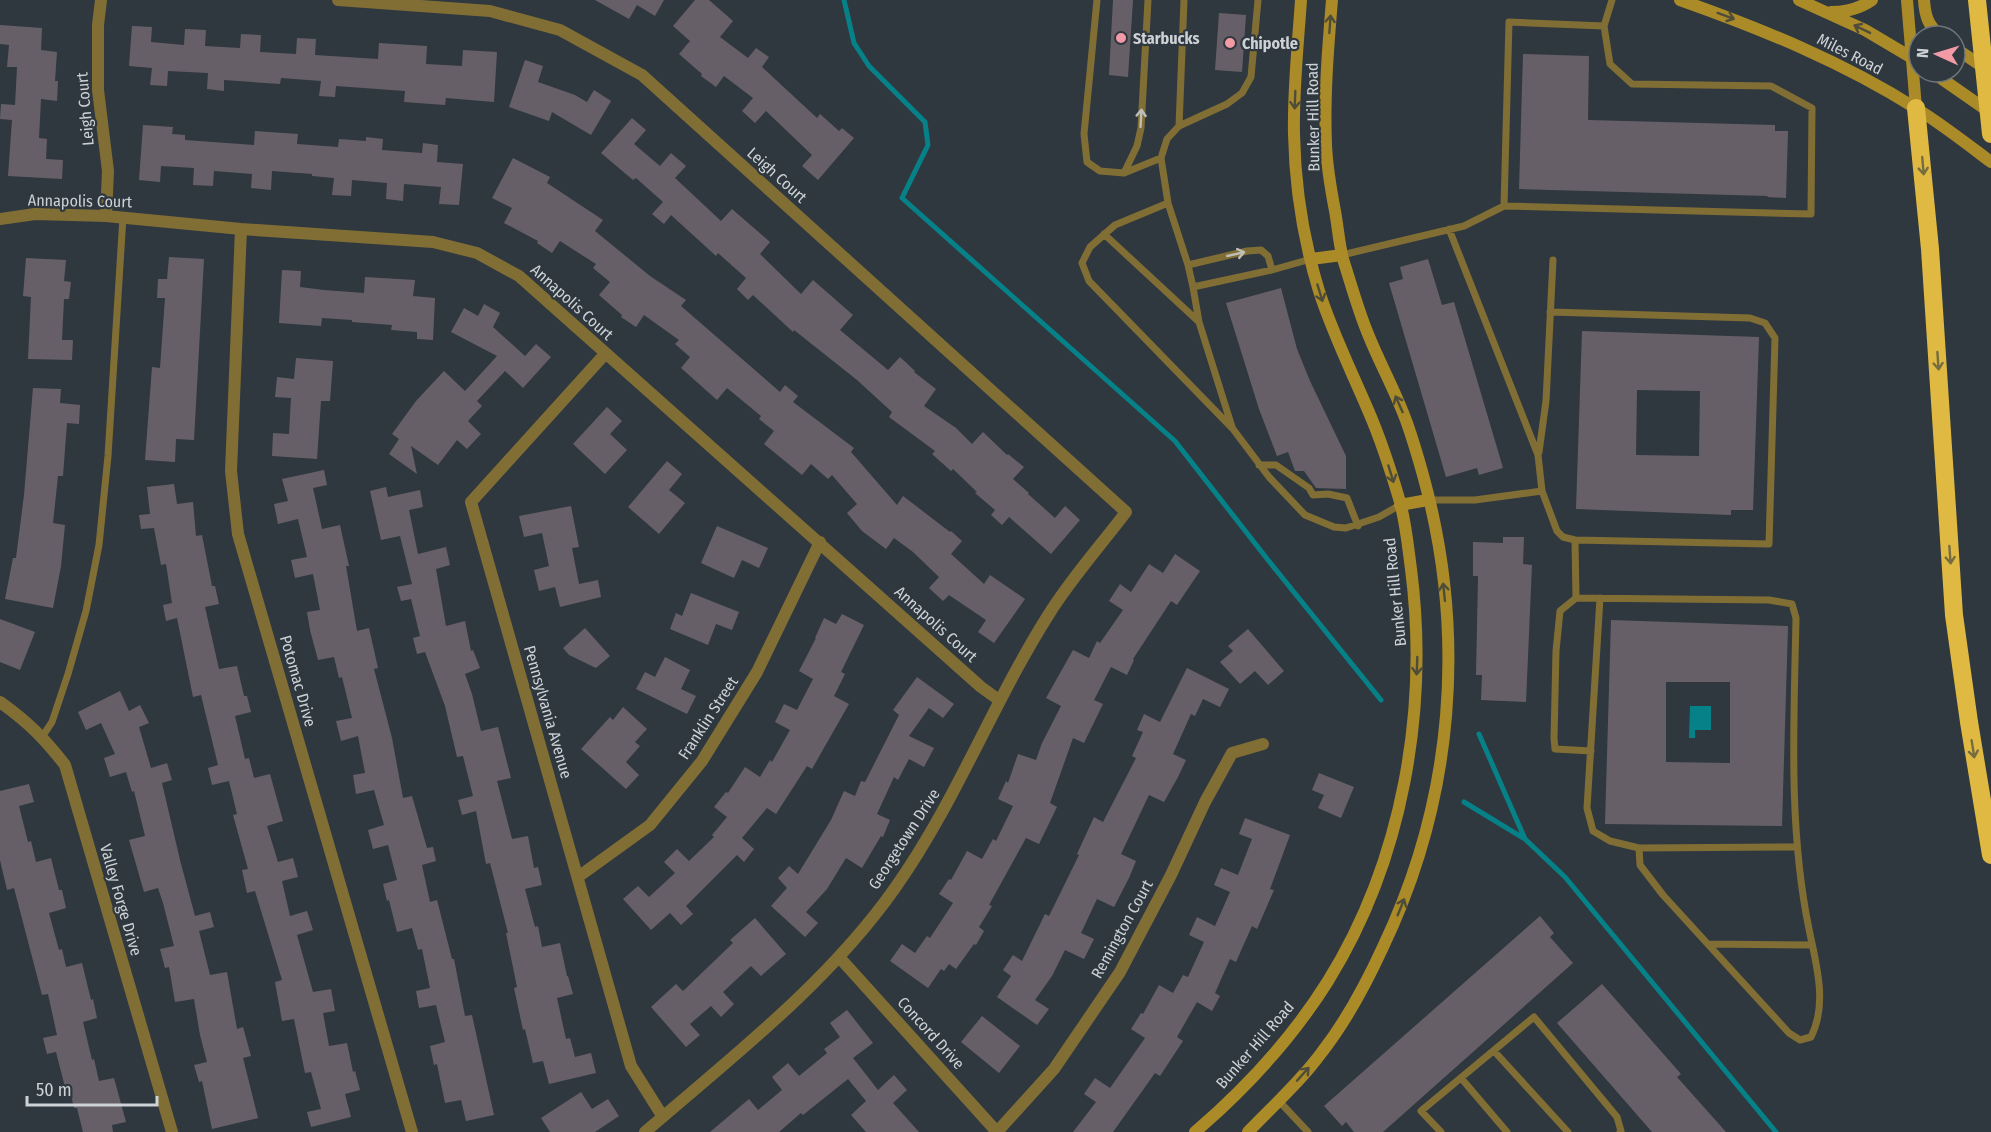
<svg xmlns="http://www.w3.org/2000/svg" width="1991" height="1132" font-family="'Fira Sans Condensed',sans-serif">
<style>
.water{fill:#068188}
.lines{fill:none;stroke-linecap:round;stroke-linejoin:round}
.stream{stroke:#068188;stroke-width:5}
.building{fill:#675f68;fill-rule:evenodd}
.service{stroke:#816e35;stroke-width:7}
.minor{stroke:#816e35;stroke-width:12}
.secondary{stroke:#ab8b27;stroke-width:12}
.motorway{stroke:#dfb941;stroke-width:18}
.oneway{stroke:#4e4d39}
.oneway2{stroke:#bebeb6}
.oneway3{stroke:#756c40}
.poi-dot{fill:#f39aa7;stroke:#2f383f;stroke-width:2}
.labels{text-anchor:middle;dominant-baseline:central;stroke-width:4.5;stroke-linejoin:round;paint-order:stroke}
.poi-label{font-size:16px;font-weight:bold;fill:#cdd2d6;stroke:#2f383f;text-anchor:start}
.street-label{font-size:16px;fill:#cdd2d6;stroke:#2f383f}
</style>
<rect width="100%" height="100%" fill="#2f383f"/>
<path class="water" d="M1690 706H1711V730H1695V738H1689Z"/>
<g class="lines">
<path class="stream" d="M844 0 854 43 869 66 925 122 928 145 902 198 1175 441 1268 560 1381 700
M1479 734 1525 839
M1464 802 1525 839 1565 877 1776 1132"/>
</g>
<path class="building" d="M595 0H664L655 16 637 5 629 19Z
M695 0H709L733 21 720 37 748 58 756 48 769 57 762 67 817 118 820 114 839 131 842 128 854 138 818 180 802 166 812 155 766 111 755 123 742 111 753 98 724 76 716 87 701 76 702 74 679 54 690 41 673 26Z
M1113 0H1133L1128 77 1109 75Z
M1219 13 1246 15 1242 72 1215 70Z
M0 25 42 28 41 50 57 52 55 81H58L57 101 41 99 39 138 47 139 46 159 63 160 62 179 8 176 12 120 0 119 1 104 15 105 17 67H7L9 45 0 44Z
M132 26 152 27 151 42 184 45 185 29 206 30 205 46 240 48 241 34 261 35 260 52 296 54 297 38 316 39 315 55 378 59 379 43 427 46 426 64 462 66 463 50 497 52 494 102 446 98 445 105 404 102 405 91 336 86 335 97 319 96 321 81 281 78 280 84 224 80V91L207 89 208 73 168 71 167 86 150 85 152 68 129 66Z
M1523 54 1589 56 1588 120 1775 125V131H1788L1786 198 1767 197 1768 196 1519 189Z
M525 60 543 66 538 82 575 95 587 102 594 90 611 101 591 135 552 112 549 121 509 107Z
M632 118 646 130 634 144 660 166 671 153 686 166 675 178 721 221 732 209 770 242 760 254 801 294 813 280 853 315 840 330 888 370 900 357 915 371 914 372 936 389 924 406 956 428 972 444 983 432 1007 455 1008 454 1024 467 1013 479 1029 493 1028 494 1055 518 1065 506 1080 520 1051 554 1009 517 1002 525 991 515 995 510 975 493 977 492 953 469 951 471 932 454 935 451 889 417 892 412 857 380 794 330 793 332 753 295 748 300 737 289 746 278 718 253 716 256 671 215 664 224 652 214 663 202 636 178 633 180 601 153Z
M143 125 173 127 172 134 185 135V140L254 145 255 131 298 134 297 144 338 147 339 139 366 141V137L383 139 382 150 422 153 423 143 438 145 437 162 463 164 459 205 439 204 441 187 404 184 403 201 386 199 387 183 352 180 351 196 332 195 334 178 312 176V174L272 171 271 190 251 188 252 174 214 171 213 186 193 185 194 168 161 166 160 182 139 180Z
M513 158 550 177 547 183 603 220 595 231 650 276 686 300 681 306 780 392 785 385 798 396 793 402 854 448 851 452 897 505 903 496 950 532 951 531 962 541 951 554 984 584 990 575 1025 599 994 643 978 632 986 620 949 595 943 601 929 588 939 577 913 552 894 538 886 549 862 531 847 513 857 504 832 475 828 479 811 464 802 475 764 444 774 431 759 419 761 416 727 388 717 400 681 368 690 357 675 344 679 340 644 315 636 327 621 317 622 315 599 295 610 282 593 268 596 264 560 241 552 253 537 243 538 241 504 223 512 208 492 198Z
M169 257 204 259 194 440 176 439 175 462 145 460 152 367 160 368 165 298H157L158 279H167Z
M26 258 66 260 64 281 71 282 69 299H64L62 340H73L72 360 28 359 31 297 23 296Z
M1428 259 1442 305 1454 302 1503 468 1479 475 1477 468 1446 477 1389 283 1403 279 1400 267Z
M282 270 301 271 300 287 324 290 364 293 365 277 415 280 413 296 435 298 433 340 417 339V332L391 330 392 325 352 322V320L322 318 321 326 279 323Z
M1281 288 1297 349 1310 381 1346 456V489L1316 488 1304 471H1295L1288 452 1277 456 1259 409 1226 303Z
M484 304 500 313 493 327 525 356 536 344 551 357 523 388 505 371 477 401 482 406 468 421 481 434 467 449 457 440 438 465 411 446 417 474 389 454 399 439 392 434 416 401 444 371 465 391 497 356 451 332 464 308 478 316Z
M1582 331 1759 337 1753 510H1731V515L1576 509ZM1637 390 1700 391 1699 456 1636 455Z
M296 358 333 361 330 401H321L317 459 272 456 273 433 289 434 291 398 275 397 277 377 294 379Z
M33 388 61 389 60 403 80 405 79 424 67 423 63 476H58L53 523 65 525 61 566 53 608 5 599 13 558H16L24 495Z
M607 407 622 421 610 434 627 450 605 474 573 444Z
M667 461 682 474 669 490 685 503 659 534 628 507Z
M324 470 327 485 313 488 322 529 340 525 349 566H346L357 631 369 628 378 668 374 669 392 738 403 798 412 796 427 848 433 847 436 861 422 865 430 902 437 900 452 959H454L465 1016 472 1015 494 1115 466 1121 461 1100 445 1103 437 1064 434 1065 430 1046 445 1042 436 1005 419 1008 416 991 430 988 422 949 418 950 412 928 397 932 389 900 387 901 383 884 397 880 388 845 373 849 368 830 384 825 374 790 356 794 353 775 365 773 358 736 341 741 336 721 352 718 342 677 339 678 334 657 318 660 310 630 307 612 320 610 313 574 295 578 291 560 307 557 298 519 278 524 274 504 288 501 282 479Z
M174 484 177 504 193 502 196 536 202 535 212 586H215L219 604 205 607 219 669 237 666 244 696H247L251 712 235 716 245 759 249 758 254 778 270 774 283 821 267 826 278 862 293 858 298 877 282 881 290 916 307 911 313 930 297 935 313 992 331 989 335 1011 323 1013 329 1046 347 1043 353 1072 355 1071 360 1090 345 1094 351 1117 311 1127 307 1112 321 1109 311 1072 305 1073 294 1019 282 1021 275 982 282 980 255 891 247 893 242 870 248 869 233 815 237 814 229 781 212 785 208 768 218 765 201 695 193 697 177 618 166 621 163 605 172 603 166 564 161 565 154 528 141 529 139 515 150 514 147 487Z
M386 487 388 497 420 490 423 507 409 510 418 554 446 547 450 565 436 569 446 626 465 621 471 651 473 650 480 668 465 674 472 694 481 731 498 727 511 778 497 781 512 839 528 836 534 868 538 867 542 885 525 889 535 927 538 926 542 947 560 943 567 976H568L573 994 557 998 566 1039 570 1038 575 1057 591 1053 596 1073 549 1084 543 1061 533 1063 525 1029 523 1030 514 988 517 987 506 933H508L490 863 486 864 476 811 462 815 458 800 473 796 463 756 457 757 445 706 425 652 417 654 413 638 420 636 411 599 401 601 397 587 412 584 400 536 381 540 370 491Z
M571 506 579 547 572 548 579 584 598 580 601 597 560 607 555 587 539 591 534 570 549 566 542 533 524 537 519 516Z
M717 526 768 548 759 568 742 560 734 578 701 563Z
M1503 537H1524L1523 564 1532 565 1526 702 1481 700 1482 675H1476L1478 576H1473V542L1503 543Z
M1175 554 1200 571 1177 605 1171 601 1133 659 1134 660 1127 675 1111 667 1094 700 1103 704 1084 743 1073 738 1050 803 1057 807 1039 844 1026 838 989 905 992 906 979 927 984 931 976 945 974 944 956 969 949 964 944 971 941 969 928 988 890 961 902 944 915 953 927 936 930 938 953 903 939 894 949 879 951 880 967 851 982 859 993 839 996 841 1013 806 998 799 1006 781 1008 783 1018 754 1036 760 1042 743 1061 706 1046 698 1073 650 1089 658 1097 641 1100 643 1123 610 1109 601 1120 584 1131 592 1149 564 1163 573Z
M691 593 739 612 732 630 716 624 708 645 670 629 676 613 682 616Z
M842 614 864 625 841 672 845 674 834 696 849 704 812 769 807 766 776 814 767 808 742 838 754 849 744 862 737 855 686 906 693 914 681 925 670 913 651 930 623 899 638 886 649 897 675 873 664 862 677 849 689 861 714 837 712 835 727 817 714 807 726 792 728 793 745 767 760 777 770 760 772 762 790 730 775 722 784 704 797 710 813 679 799 671 816 638H815L824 618 836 624Z
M0 619 35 632 20 670 0 662Z
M1611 620 1788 626 1782 826 1605 824ZM1666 682H1730V763L1666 762Z
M585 628 610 656 596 668 569 655 563 648Z
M1248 629 1284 671 1268 685 1255 671 1240 684 1220 662 1233 651 1228 646Z
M665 657 690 670 681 689 696 696 687 714 636 689 645 672 655 677Z
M1187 668 1229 689 1220 707 1203 699 1195 716 1191 714 1173 754 1186 760 1178 777 1164 802 1149 795 1121 854 1136 861 1129 878 1114 907 1097 899 1081 933 1094 939 1084 959 1065 950 1052 976 1035 1000 1049 1009 1037 1025 997 997 1011 976 1003 970 1013 955 1022 961 1045 914 1049 916 1079 855 1077 854 1094 817 1103 822 1136 758 1132 756 1143 732 1137 730 1144 714 1160 722Z
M917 677 954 704 943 718 929 708 909 736 934 748 924 767 909 759 898 780 894 777 877 814 890 820 883 837 881 836 862 868 846 858 827 889 806 912 818 923 805 937 771 906 787 888 778 878 789 866 798 874 831 820 844 791 855 796 861 781 865 782 899 715 893 710Z
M120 691 129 711 140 705 149 723 139 727 151 768 167 763 172 780 162 783 180 860 195 916 210 912 214 927 199 931 210 975 227 972 237 1029 243 1027 251 1056 243 1058 258 1118 212 1129 202 1081 199 1082 194 1065 207 1062 200 1035 194 999 175 1002 169 967 165 968 160 949 174 946 163 903 158 888 144 892 129 840 145 836 134 791 132 792 126 772 110 777 104 758 115 754 101 723 86 730 78 712Z
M623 707 647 729 635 742 640 746 626 762 639 775 626 789 581 749 610 717 613 720Z
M1319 773 1354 787 1341 818 1318 808 1324 795 1312 790Z
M29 784 34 802 19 806 28 842 31 841 36 862 51 858 59 890H62L66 908 49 913 59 950 62 949 66 967 82 963 91 1000 93 999 97 1018 83 1022 92 1060 94 1059 99 1081 114 1078 126 1122 112 1125 113 1132H83L77 1108H74L70 1091H66L56 1052 47 1054 43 1038 57 1035 48 994 42 995 14 888 7 890 0 860V791Z
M1245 818 1290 835 1270 889 1274 890 1257 929 1252 926 1236 962 1230 959 1215 993 1220 996 1212 1011 1197 1002 1177 1037 1183 1041 1160 1076 1155 1073 1113 1132H1073L1096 1102 1084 1094 1095 1078 1110 1088 1145 1038 1131 1029 1141 1013 1143 1014 1159 985 1173 993 1183 975 1188 977 1204 942 1189 935 1197 917 1215 926 1230 892 1214 885 1221 868 1238 875 1252 839 1239 834Z
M1540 916 1554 933 1550 937 1573 963 1383 1132H1354L1346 1122 1342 1126 1324 1106Z
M755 918 786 954 761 976 751 966 723 992 734 1004 721 1017 711 1006 690 1024 700 1035 686 1047 651 1007 676 984 683 991 733 943 730 940Z
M1602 984 1681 1074 1677 1077 1726 1132H1652L1557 1023Z
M847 1010 873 1043 853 1058 878 1090 894 1075 907 1090 893 1103 919 1132H866L851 1115 866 1101 848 1079 803 1115 801 1113 779 1132H710L749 1099 758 1110 782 1090 772 1077 788 1063 799 1076 827 1053 824 1049 840 1037 830 1023Z
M982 1016 1020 1046 999 1073 961 1042Z
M581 1092 592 1109 608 1099 619 1116 595 1132H550L541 1118Z"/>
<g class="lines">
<path class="service" d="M1097 0 1084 134 1087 162 1100 171 1124 173 1161 158
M1258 0 1251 77 1242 93 1227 104 1179 126 1167 139 1161 158 1168 203 1188 265 1193 287 1272 270 1311 259
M1604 26 1509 22 1504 206 1811 214 1812 108 1771 86 1632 84 1610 64 1604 26 1612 0
M1179 126 1184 0
M1124 173 1137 146 1141 128 1148 0
M1168 203 1115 225 1090 247 1082 263 1089 281 1233 429 1269 477 1305 515 1334 527 1346 528 1379 517 1400 505
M1104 234 1199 322
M1342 255 1464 226 1504 206
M1188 265 1247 251 1261 250 1268 256 1272 270
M1193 287 1199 322 1232 427
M1539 452 1546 401 1553 260
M1259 465H1276L1309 488 1313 495 1328 494 1347 498 1358 526
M1542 491 1557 531 1563 537 1575 540 1769 544 1775 338 1765 323 1750 318 1550 312
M1428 500H1475L1542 491 1538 455 1449 229
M1575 540 1576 598 1769 600 1792 604 1796 618C1794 722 1788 827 1809 929 1816 964 1828 1003 1811 1037L1800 1040 1789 1033 1663 895 1640 865 1639 848 1797 847
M1576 598 1560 611 1556 651 1554 738 1555 749 1591 751
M1600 598 1587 808 1593 831 1610 841 1639 848
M42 737 52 722 68 674 86 611 99 545 108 456 123 217
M1708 944 1812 945
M1494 1051 1568 1132
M1461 1078 1507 1132
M1278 1100 1308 1132
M1441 1132 1421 1111 1534 1017 1617 1117 1621 1131 1620 1132"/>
<path class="minor" d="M101 0 98 25V90L108 171 106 216
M338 0 490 11 560 30 642 75 1126 512C1101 545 1070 580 1049 614 993 702 956 802 895 888 829 982 732 1057 645 1132
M0 219 35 214 106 216 241 229 433 242 477 253 519 276 981 687 999 700
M241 229 231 471 238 534 412 1132
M605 354 471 502 631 1066 663 1117
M0 702C28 722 44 738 65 765L172 1132
M578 877 650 825 702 761 757 672 820 542
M839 957 997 1132 1054 1069 1120 972 1171 875 1205 802 1232 753 1263 744"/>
<path class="secondary" d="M1680 0C1762 29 1843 62 1917 109 1943 125 1967 144 1991 162
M1799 0 1865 30 1919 62
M1907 0 1916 108
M1924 0C1925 16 1928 26 1941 36
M1831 12C1846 12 1859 9 1872 0
M1955 48 1986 69
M1932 72 1991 113
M1311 259 1342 255
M1400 505 1428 500
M1195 1132C1245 1089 1293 1037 1328 981 1403 860 1429 709 1411 569 1408 547 1406 524 1400 502 1391 471 1381 440 1368 410 1351 370 1332 332 1319 291 1304 242 1295 186 1294 134 1293 90 1298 44 1301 0
M1248 1132C1273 1106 1301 1081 1322 1052 1347 1020 1366 984 1383 947 1454 798 1467 634 1423 475 1418 457 1413 440 1407 423 1396 392 1380 364 1368 334 1358 310 1351 284 1343 259 1339 244 1338 227 1335 211 1331 190 1327 167 1326 145 1324 97 1328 48 1332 0"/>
<path class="motorway" d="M1977 0 1991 134
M1916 108 1930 249 1954 615 1969 722 1991 855"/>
</g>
<defs><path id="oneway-shaft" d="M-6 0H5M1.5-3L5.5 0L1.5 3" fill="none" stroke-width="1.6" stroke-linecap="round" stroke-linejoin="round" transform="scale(1.5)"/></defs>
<g class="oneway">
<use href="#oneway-shaft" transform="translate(1726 16) rotate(20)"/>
<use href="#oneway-shaft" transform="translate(1330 24) rotate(-86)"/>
<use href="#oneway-shaft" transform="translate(1862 29) rotate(-154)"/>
<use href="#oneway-shaft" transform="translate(1295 100) rotate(92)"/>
<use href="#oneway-shaft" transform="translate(1320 293) rotate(73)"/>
<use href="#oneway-shaft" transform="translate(1399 404) rotate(-114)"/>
<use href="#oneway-shaft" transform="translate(1391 474) rotate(73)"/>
<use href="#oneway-shaft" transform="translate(1444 592) rotate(-96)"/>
<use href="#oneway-shaft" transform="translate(1417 666) rotate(92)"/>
<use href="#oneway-shaft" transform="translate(1401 907) rotate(-68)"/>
<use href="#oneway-shaft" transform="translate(1303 1074) rotate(-48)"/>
</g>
<g class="oneway2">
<use href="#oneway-shaft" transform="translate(1141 118) rotate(-87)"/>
<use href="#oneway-shaft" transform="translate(1236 254) rotate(-13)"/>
</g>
<g class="oneway3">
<use href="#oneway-shaft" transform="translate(1923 166) rotate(85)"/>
<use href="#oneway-shaft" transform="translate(1938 361) rotate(86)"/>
<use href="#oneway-shaft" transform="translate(1950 555) rotate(86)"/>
<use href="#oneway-shaft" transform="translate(1973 749) rotate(81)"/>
</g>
<g class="poi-dot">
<circle cx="1121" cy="38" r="6"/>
<circle cx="1230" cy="43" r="6"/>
</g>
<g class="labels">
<g class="poi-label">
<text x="1133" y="38">Starbucks</text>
<text x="1242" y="43">Chipotle</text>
</g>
<g class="street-label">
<text transform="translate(1850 54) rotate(27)">Miles Road</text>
<text transform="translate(85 109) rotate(-95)">Leigh Court</text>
<text transform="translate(1313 117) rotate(-91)">Bunker Hill Road</text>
<text transform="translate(777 175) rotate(42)">Leigh Court</text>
<text transform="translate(80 201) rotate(1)">Annapolis Court</text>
<text transform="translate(572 302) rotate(42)">Annapolis Court</text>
<text transform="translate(1395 592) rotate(-96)">Bunker Hill Road</text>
<text transform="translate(936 624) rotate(42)">Annapolis Court</text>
<text transform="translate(298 681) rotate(74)">Potomac Drive</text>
<text transform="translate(548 712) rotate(74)">Pennsylvania Avenue</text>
<text transform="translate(708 718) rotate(-57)">Franklin Street</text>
<text transform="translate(904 839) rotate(-57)">Georgetown Drive</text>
<text transform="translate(121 900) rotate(74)">Valley Forge Drive</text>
<text transform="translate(1122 929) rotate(-61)">Remington Court</text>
<text transform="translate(931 1033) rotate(48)">Concord Drive</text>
<text transform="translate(1255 1045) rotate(-49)">Bunker Hill Road</text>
</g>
</g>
<g transform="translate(1937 54) rotate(274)"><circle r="28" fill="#2f383f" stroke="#6e767b" stroke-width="1.5"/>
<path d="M0-4.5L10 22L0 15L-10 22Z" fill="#f39aa7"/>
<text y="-9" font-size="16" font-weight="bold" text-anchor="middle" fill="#cdd2d6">N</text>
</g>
<path d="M27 1096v9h130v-9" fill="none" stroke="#cdd2d6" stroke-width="3"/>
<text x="36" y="1096" font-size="18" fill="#cdd2d6" stroke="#2f383f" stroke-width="4.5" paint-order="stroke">50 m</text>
</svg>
